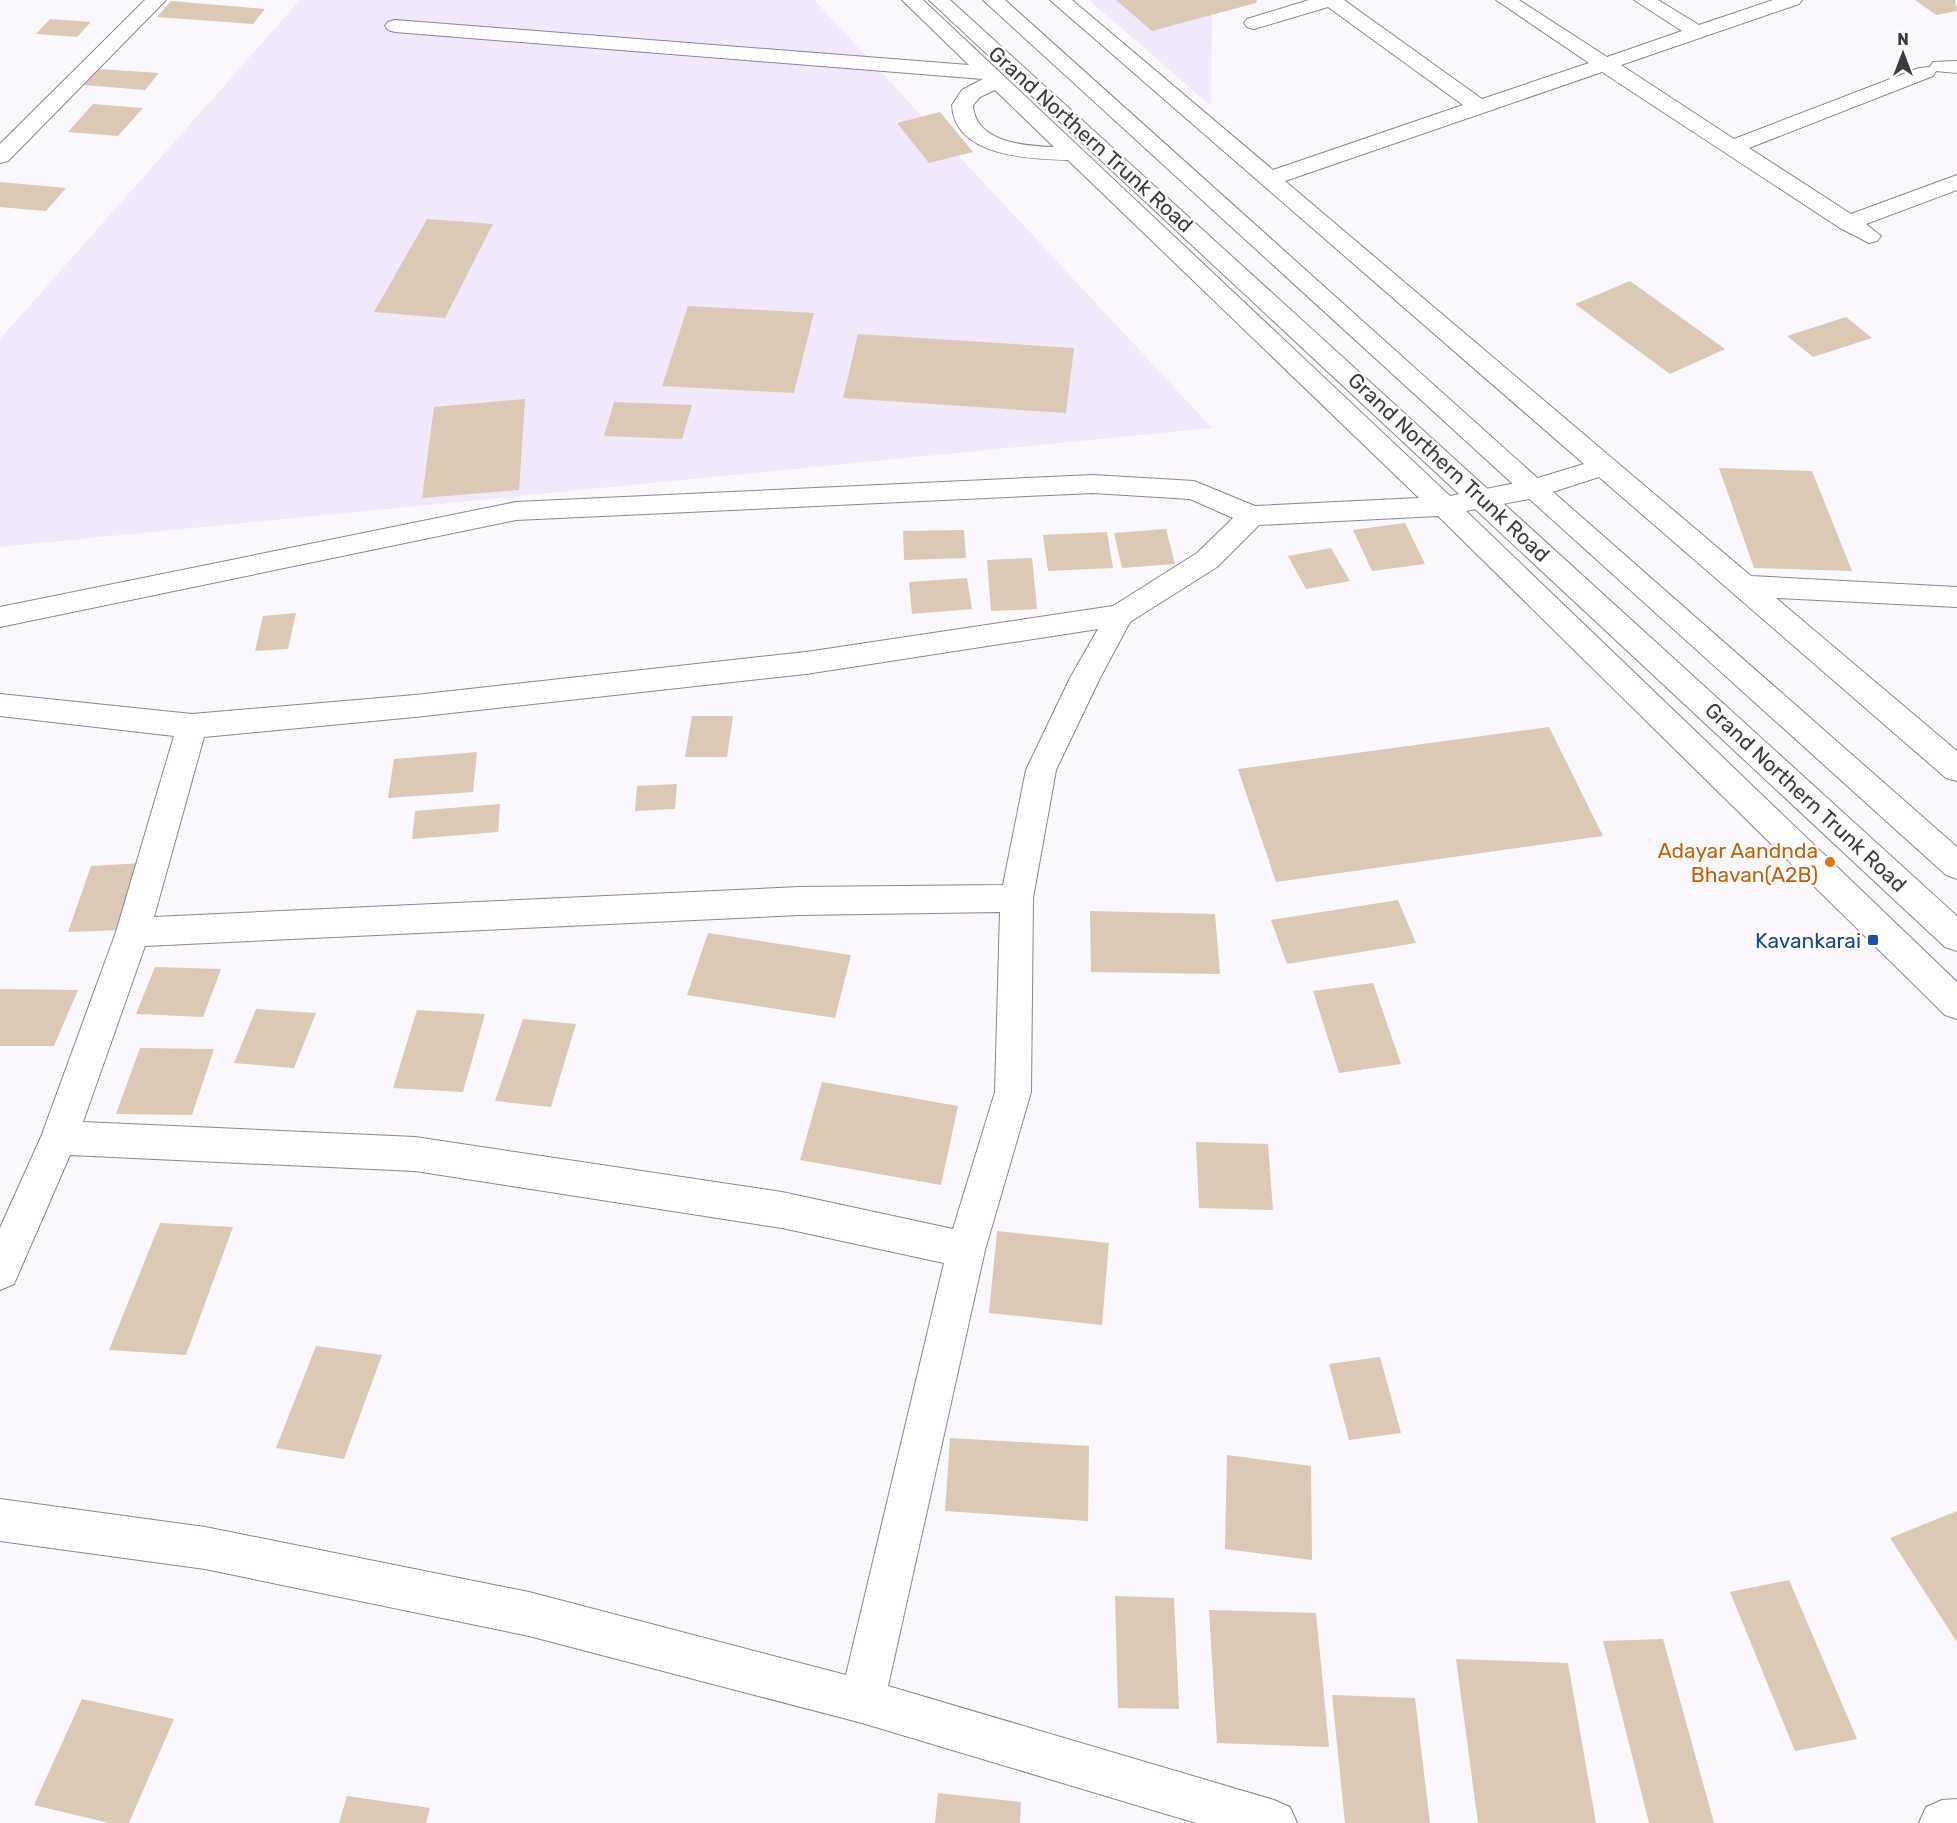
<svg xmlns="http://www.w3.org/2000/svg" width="1957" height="1823" font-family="Rubik,sans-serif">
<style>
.built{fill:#f1e8fb}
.building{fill:#dbc8b5}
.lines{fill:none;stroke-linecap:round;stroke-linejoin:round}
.minor-casing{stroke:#8d8398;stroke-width:2}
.highway-casing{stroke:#8d8398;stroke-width:2}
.minor{fill:#fff;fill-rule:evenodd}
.highway{fill:#fff;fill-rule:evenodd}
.food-dot{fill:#e8710a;stroke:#fff;stroke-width:2}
.transit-dot{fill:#1a4fb4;stroke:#fff;stroke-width:2}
.labels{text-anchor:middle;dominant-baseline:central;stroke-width:4.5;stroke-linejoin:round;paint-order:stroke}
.street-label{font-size:21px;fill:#3e3943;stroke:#fff}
.food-label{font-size:21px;fill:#c56008;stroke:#fff;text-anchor:end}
.transit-label{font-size:21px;fill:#164399;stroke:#fff;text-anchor:end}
</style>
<rect width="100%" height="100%" fill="#faf8fc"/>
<path class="built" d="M300 0H814L1212 428 0 547V339Z
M1089 0H1212L1211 106Z"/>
<path class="building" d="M1116 0H1257L1256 3 1152 31Z
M1915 0H1955L1957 11 1936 15Z
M171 1 265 9 253 24 157 17Z
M50 19 91 22 77 37 36 34Z
M98 69 159 73 145 90 84 85Z
M93 104 143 108 118 136 68 132Z
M940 112 973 152 929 163 897 123Z
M0 182 66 188 46 211 0 207Z
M427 219 493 224 445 318 374 312Z
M1630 281 1725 349 1670 374 1575 304Z
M688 306 814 313 794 393 662 386Z
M1846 317 1872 338 1813 357 1787 336Z
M858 334 1074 348 1066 413 843 398Z
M525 399 519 490 422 498 434 407Z
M614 402 692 405 682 439 604 436Z
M1719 468 1812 471 1852 571 1754 568Z
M1405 523 1425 564 1372 571 1353 530Z
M1166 529 1175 564 1122 568 1114 533Z
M964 530 966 558 904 560 903 531Z
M1107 532 1113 568 1048 571 1043 535Z
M1331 548 1350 581 1306 589 1288 556Z
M1032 558 1037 609 991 611 987 560Z
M967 578 972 609 912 614 909 582Z
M296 613 288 649 255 651 263 616Z
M692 716H733L727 757H685Z
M1549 727 1603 836 1276 882 1238 769Z
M477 752 473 792 388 798 394 759Z
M677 784 675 809 635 811 637 786Z
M500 804 498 832 412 839 415 811Z
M143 863 122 930 68 932 91 866Z
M1398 900 1416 943 1287 964 1271 920Z
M1090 911 1215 914 1220 974 1091 972Z
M708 933 851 955 835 1018 687 995Z
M155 967 221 969 203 1017 136 1014Z
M1373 983 1401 1064 1339 1073 1313 991Z
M0 989 78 990 54 1046H0Z
M256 1009 316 1013 294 1068 234 1063Z
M417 1010 485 1014 463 1092 393 1088Z
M523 1019 576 1024 551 1107 495 1101Z
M140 1048 214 1049 192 1115 116 1114Z
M822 1082 958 1106 941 1185 800 1160Z
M1196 1142 1268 1144 1273 1210 1199 1208Z
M160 1223 233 1227 186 1355 109 1350Z
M997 1231 1109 1243 1102 1325 989 1313Z
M316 1346 382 1355 344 1459 276 1448Z
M1380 1357 1401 1433 1349 1440 1329 1364Z
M950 1438 1089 1446 1088 1521 945 1511Z
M1227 1455 1311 1466 1312 1560 1225 1549Z
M1957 1511V1642L1890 1538Z
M1789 1580 1857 1739 1795 1751 1730 1592Z
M1115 1596 1174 1598 1179 1709 1118 1708Z
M1209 1610 1316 1613 1329 1747 1217 1743Z
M1663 1639 1714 1823H1649L1603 1641Z
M1456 1659 1568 1663 1596 1823H1478Z
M1332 1695 1415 1698 1430 1823H1345Z
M82 1699 174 1719 129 1823H109L34 1805Z
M938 1793 1021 1802 1020 1823H935Z
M347 1796 430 1808 426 1823H339Z"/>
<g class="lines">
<g class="minor-casing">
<path id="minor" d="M145 0H166L8 161 0 163V144Z
M902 0H923L1450 496 1531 480 1584 464 1050 0H1072L1273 170 1463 105 1328 7 1254 29 1247 27 1244 23 1247 19 1309 0H1344L1482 99 1589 63 1496 0H1519L1607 57 1682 31 1634 0H1658L1699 25 1773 0H1802L1799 4 1621 65 1734 139 1919 68 1930 67 1933 62 1957 61V73L1936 71 1933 76 1749 148 1851 214 1957 175V190L1866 224 1881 236 1877 241 1869 243 1840 228 1602 72 1285 181 1751 576 1957 587V607L1776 598 1957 751V781L1946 778 1599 477 1534 498 1466 511 1957 982V1019L1945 1015 1438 516 1259 525 1217 567 1130 622 1100 678 1056 770 1033 898 1031 1092 985 1250 888 1686 1274 1800 1290 1807 1297 1823H1196L862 1723 529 1636 205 1569 0 1541V1499L205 1527 529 1592 846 1675 944 1263 782 1228 415 1171 70 1155 14 1284 0 1290V1228L41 1137 116 932 174 736 0 716V694L192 714 415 695 806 652 1113 606 1197 553 1233 518 1190 499 1093 493 516 520 0 627V607L516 502 1093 475 1194 481 1255 506 1419 498 1068 160C1031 159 954 157 952 105L962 90 983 79 395 32 388 30 385 26 388 22 395 20 969 65ZM995 90 1054 147C1026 146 975 143 973 105L980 97ZM1098 629 1070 678 1026 770 1003 885 799 887 154 917 204 737 415 717 806 674ZM1000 912 995 1092 953 1229 782 1192 415 1137 83 1122 145 946 799 915Z
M1957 1799V1823H1919L1926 1807 1942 1800Z"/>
</g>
<g class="highway-casing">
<path id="highway" d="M929 0H950L1957 916V951L1945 947Z
M983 0H1005L1543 483 1957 847V879L1946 875 1525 495Z"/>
</g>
<use href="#minor" class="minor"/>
<use href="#highway" class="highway"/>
</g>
<circle class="food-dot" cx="1830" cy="862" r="6"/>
<rect class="transit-dot" x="1867" y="934" width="12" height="12" rx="3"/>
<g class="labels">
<g class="street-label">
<text transform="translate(1091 139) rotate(42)">Grand Northern Trunk Road</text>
<text transform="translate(1449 467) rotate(43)">Grand Northern Trunk Road</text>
<text transform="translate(1806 797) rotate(43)">Grand Northern Trunk Road</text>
</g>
<g class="food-label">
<text x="1818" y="850">Adayar Aandnda<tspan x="1818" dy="24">Bhavan(A2B)</tspan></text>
</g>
<g class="transit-label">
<text x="1861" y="940">Kavankarai</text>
</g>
</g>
<g transform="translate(1903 54)" stroke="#ffffff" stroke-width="4.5" paint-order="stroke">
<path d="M0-4.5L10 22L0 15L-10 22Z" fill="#3e3943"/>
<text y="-9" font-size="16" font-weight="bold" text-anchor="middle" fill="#3e3943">N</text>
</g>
</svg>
